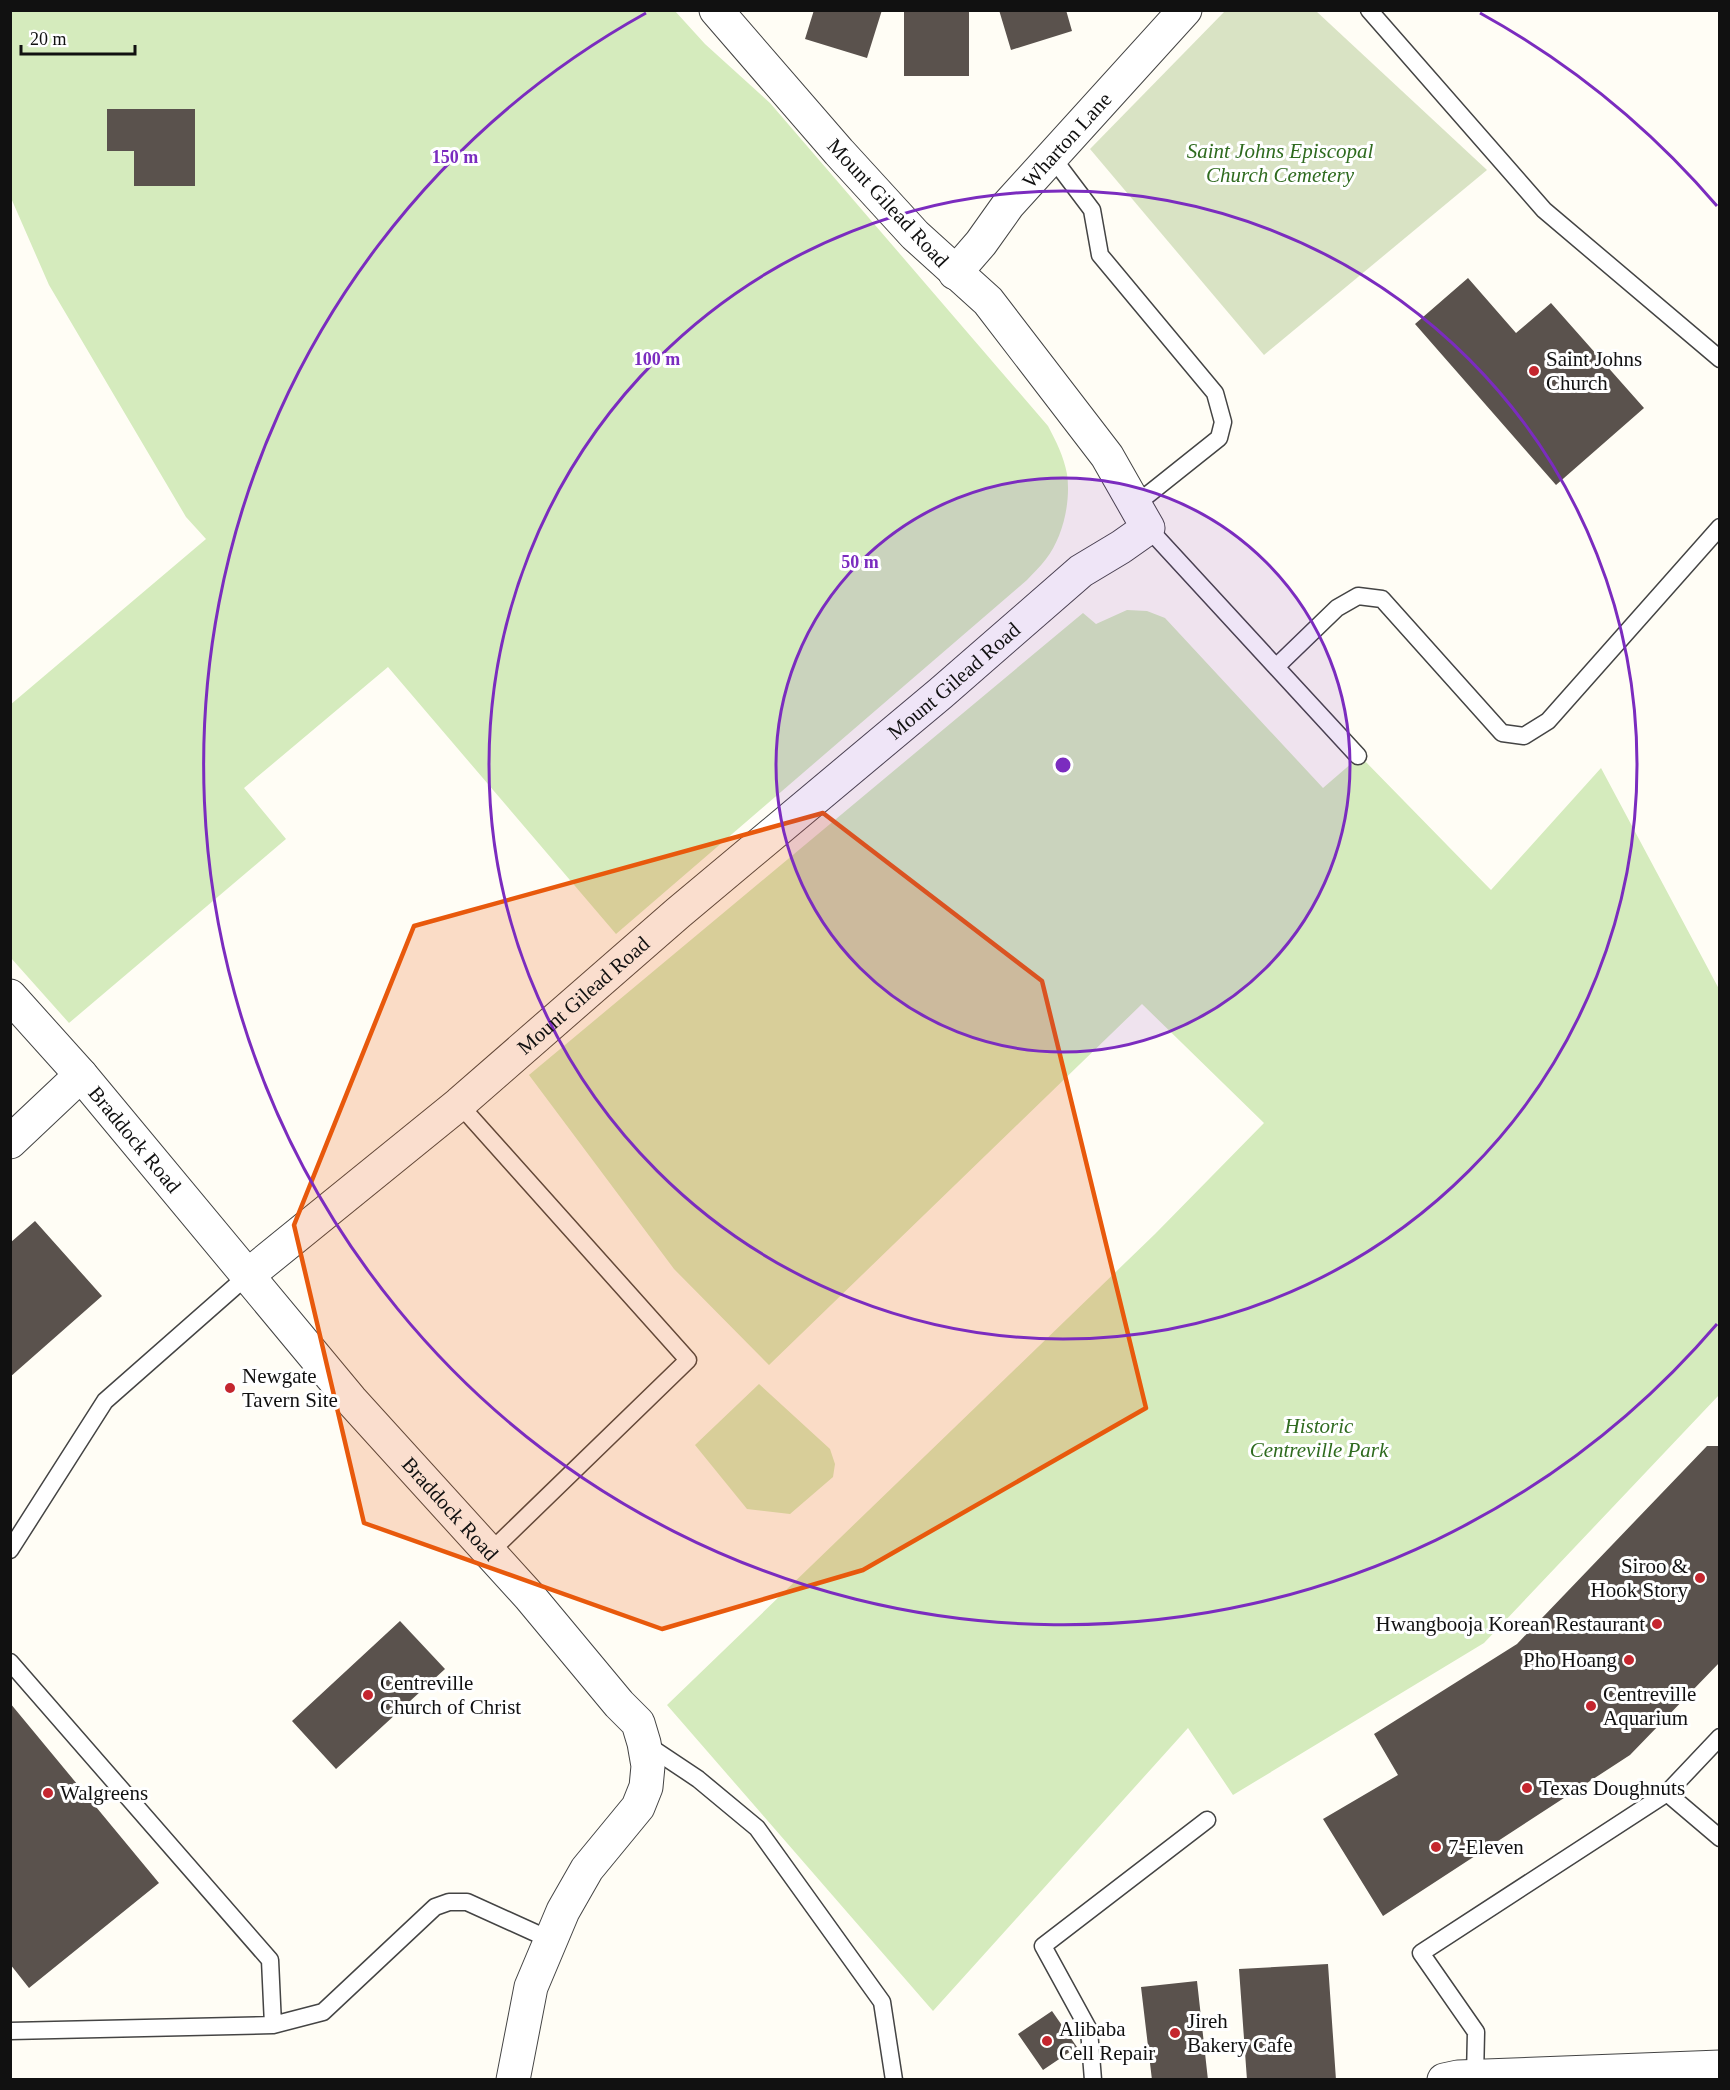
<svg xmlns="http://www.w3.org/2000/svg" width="1730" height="2090" font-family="'Times New Roman',serif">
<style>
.green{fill:#d5ebbd}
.cemetery{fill:#d9e3c4}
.building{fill:#5a524d}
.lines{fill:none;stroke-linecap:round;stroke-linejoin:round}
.service-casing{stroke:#444;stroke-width:19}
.minor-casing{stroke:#444;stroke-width:35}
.tertiary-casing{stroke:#444;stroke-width:35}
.service{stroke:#fff;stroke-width:16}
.minor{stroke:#fff;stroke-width:33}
.tertiary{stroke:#fff;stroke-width:33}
.marked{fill:#e8590c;fill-opacity:0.2;stroke:#e8590c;stroke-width:4.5;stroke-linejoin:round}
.ring{fill:none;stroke:#7b2cbf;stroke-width:3}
.poi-dot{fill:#c4262e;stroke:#fff;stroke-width:2}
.labels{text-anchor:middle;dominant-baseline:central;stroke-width:6;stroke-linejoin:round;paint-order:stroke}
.street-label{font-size:21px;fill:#111;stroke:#fff}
.park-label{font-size:21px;font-style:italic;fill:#2f6b1f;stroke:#fff}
.poi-label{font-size:21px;fill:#111;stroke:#fff;text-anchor:start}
.centre{fill:#7b2cbf;stroke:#fff;stroke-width:3}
.ring-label{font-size:18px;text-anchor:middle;font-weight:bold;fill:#7b2cbf;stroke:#fff;stroke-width:6;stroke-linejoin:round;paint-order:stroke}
</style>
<rect width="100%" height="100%" fill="#fffdf5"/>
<path class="green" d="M11 11H675L705 44 770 103 1048 426C1056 441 1064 457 1067 474 1071 502 1063 537 1046 559 1040 567 1033 573 1027 580L616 934 388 667 244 788 286 839 69 1023 11 958 10 705 206 539 186 517 49 285 11 198Z
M1127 610 1147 611 1165 618 1323 788 1360 756 1491 890 1601 768 1719 989V1395L1484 1643 1233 1795 1188 1728 933 2011 667 1705 1155 1234 1264 1123 1142 1004 769 1365 674 1269 529 1075 1083 613 1096 624Z
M759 1384 830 1449 835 1464 833 1477 790 1514 747 1509 695 1445Z"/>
<path class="cemetery" d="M1225 11H1316L1487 170 1264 355 1090 149Z"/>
<path class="building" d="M814 10H882L867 58 805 39Z
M904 10H969V76H904Z
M999 10H1066L1072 31 1011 50Z
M107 109H195V186H134V151H107Z
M1468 278 1516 333 1551 303 1644 408 1556 485 1415 324Z
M35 1221 102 1296 10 1377V1243Z
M1707 1446H1720V1662L1630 1755 1383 1916 1323 1819 1398 1775 1374 1734 1517 1644Z
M400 1621 445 1669 336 1769 292 1721Z
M10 1703 159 1883 29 1988 10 1964Z
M1328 1964 1336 2080H1247L1239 1969Z
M1197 1981 1208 2080H1152L1141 1987Z
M1052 2011 1077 2047 1043 2070 1018 2034Z"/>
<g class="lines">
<g class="service-casing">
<path id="service" d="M1369 10 1544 210 1720 359
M1052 157 1092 210 1100 255 1215 393 1223 422 1219 438 1135 505
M1148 528 1358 756
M1277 666 1337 608 1358 596 1382 599 1502 733 1524 736 1548 721 1720 527
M459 1104 688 1360 489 1553
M10 1550 105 1401 247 1276
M10 1662 270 1960 273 2025
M1720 1737 1667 1793 1720 1838
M644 1743 698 1779 757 1828 882 2002 894 2080
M10 2031 273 2025 323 2012 435 1907 449 1902H467L551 1940
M1475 2077 1476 2032 1421 1953 1667 1793
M1093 2080 1089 2030 1043 1946 1207 1820"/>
</g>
<g class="minor-casing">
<g id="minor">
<path id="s1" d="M955 273 981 243 1008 205 1185 10"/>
<path d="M10 1142 81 1075"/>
<path id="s2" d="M247 1276 459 1104 678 913 941 693 1081 571 1121 547 1148 528 1107 456 988 301 915 235 839 152 716 10"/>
<path d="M1444 2080 1458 2077 1720 2067"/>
</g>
</g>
<g class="tertiary-casing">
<g id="tertiary">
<path id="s3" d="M10 996 81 1075 351 1400 530 1597 619 1704 638 1723 644 1743 648 1766 646 1787 638 1807 587 1869 563 1911 531 1987 513 2080"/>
</g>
</g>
<use href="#service" class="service"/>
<use href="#minor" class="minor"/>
<use href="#tertiary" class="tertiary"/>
</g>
<path class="marked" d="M823 813 1042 981 1146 1408 863 1570 662 1629 364 1523 294 1225 414 926Z"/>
<circle cx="1063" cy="765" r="287" fill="#7b2cbf" fill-opacity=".12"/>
<g class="ring">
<circle cx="1063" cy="765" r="287"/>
<circle cx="1063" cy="765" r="574"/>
<path d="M1717 1324A860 860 0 1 1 646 13M1480 13A860 860 0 0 1 1717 206"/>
</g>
<g class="poi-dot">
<circle cx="1534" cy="371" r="6"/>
<circle cx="230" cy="1388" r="6"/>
<circle cx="1700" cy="1578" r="6"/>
<circle cx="1657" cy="1624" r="6"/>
<circle cx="1629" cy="1660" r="6"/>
<circle cx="368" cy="1695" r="6"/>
<circle cx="1591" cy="1706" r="6"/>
<circle cx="1527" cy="1788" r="6"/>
<circle cx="48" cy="1793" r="6"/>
<circle cx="1436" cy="1847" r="6"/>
<circle cx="1175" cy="2033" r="6"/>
<circle cx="1047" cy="2041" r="6"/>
</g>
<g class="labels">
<g class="street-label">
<text stroke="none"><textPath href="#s1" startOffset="174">Wharton Lane</textPath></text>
<text transform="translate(888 203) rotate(47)">Mount Gilead Road</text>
<text stroke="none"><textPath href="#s2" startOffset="924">Mount Gilead Road</textPath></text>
<text stroke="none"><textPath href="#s2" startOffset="438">Mount Gilead Road</textPath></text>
<text stroke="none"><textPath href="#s3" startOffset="190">Braddock Road</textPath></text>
<text stroke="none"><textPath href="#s3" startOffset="676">Braddock Road</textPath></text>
</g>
<g class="park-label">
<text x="1280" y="151">Saint Johns Episcopal<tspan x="1280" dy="24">Church Cemetery</tspan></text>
<text x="1319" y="1426">Historic<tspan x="1319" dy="24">Centreville Park</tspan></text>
</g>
<g class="poi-label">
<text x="1546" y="359">Saint Johns<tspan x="1546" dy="24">Church</tspan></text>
<text x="242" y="1376">Newgate<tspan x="242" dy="24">Tavern Site</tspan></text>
<text x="1688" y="1566" text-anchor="end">Siroo &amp;<tspan x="1688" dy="24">Hook Story</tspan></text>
<text x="1645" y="1624" text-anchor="end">Hwangbooja Korean Restaurant</text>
<text x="1617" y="1660" text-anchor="end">Pho Hoang</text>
<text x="380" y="1683">Centreville<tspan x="380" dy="24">Church of Christ</tspan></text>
<text x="1603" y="1694">Centreville<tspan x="1603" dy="24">Aquarium</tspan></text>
<text x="1539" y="1788">Texas Doughnuts</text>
<text x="60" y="1793">Walgreens</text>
<text x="1448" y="1847">7-Eleven</text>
<text x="1187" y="2021">Jireh<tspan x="1187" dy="24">Bakery Cafe</tspan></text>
<text x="1059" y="2029">Alibaba<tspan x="1059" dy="24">Cell Repair</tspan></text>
</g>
</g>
<circle cx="1063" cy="765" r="9" class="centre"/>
<g class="ring-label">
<text x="455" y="163">150 m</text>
<text x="657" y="365">100 m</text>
<text x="860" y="568">50 m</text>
</g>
<rect width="1730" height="2090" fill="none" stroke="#111111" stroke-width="24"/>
<path d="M21 45v9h114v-9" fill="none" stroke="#111111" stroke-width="3"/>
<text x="30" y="45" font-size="18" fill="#111111" stroke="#ffffff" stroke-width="4.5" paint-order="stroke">20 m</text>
</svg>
